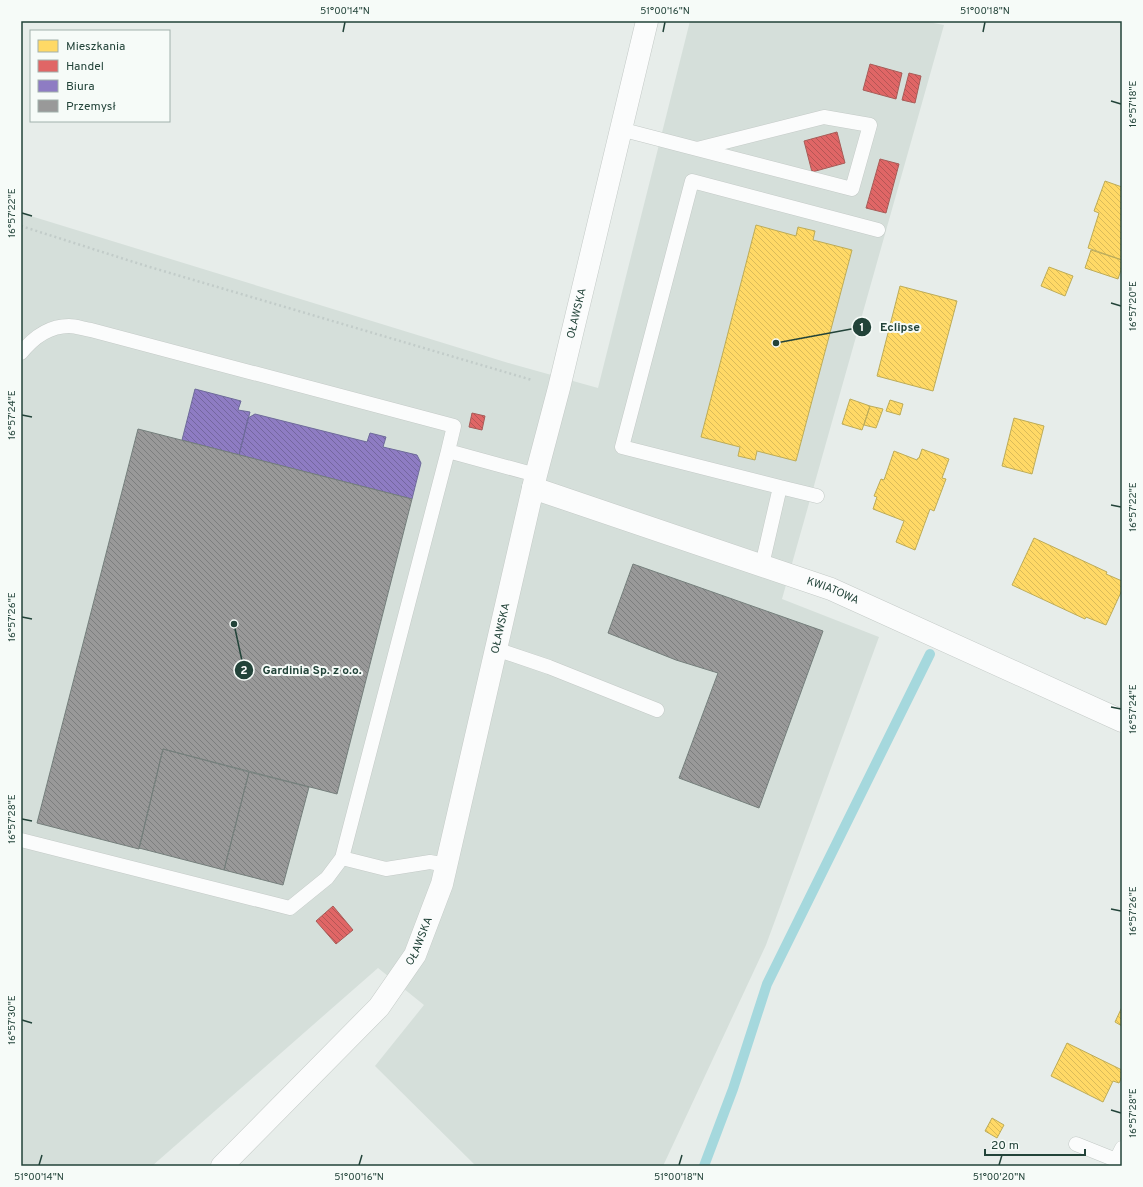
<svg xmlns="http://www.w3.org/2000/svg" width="1143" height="1187" font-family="Overpass,sans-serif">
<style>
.built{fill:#d5dfda}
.homes{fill:url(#homes-back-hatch);stroke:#bdac58}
.shops{fill:url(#shops-back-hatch);stroke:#a75c58}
.offices{fill:url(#offices-back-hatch);stroke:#6e6b9a}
.industry{fill:url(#industry-back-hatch);stroke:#757f7c}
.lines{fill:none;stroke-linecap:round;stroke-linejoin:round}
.stream{stroke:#a5d8dd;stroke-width:10}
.service-casing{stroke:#c4cac7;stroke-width:15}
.minor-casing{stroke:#c4cac7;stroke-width:23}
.tertiary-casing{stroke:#c4cac7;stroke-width:23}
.path{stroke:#c2ccc9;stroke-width:2.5;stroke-dasharray:2 3;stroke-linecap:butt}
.service{stroke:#fbfcfc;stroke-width:14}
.minor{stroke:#fbfcfc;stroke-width:22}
.tertiary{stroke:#fbfcfc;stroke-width:22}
.ticks{fill:none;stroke:#224339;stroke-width:1.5}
.labels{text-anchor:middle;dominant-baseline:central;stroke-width:4;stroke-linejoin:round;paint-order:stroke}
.street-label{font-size:11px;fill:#224339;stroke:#f6fbf8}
.leader{fill:none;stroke:#224339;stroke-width:1.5}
.callout-dot{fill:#224339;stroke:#f6fbf8;stroke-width:1.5}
.mark-label{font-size:12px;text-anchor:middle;font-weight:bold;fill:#fff}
.callout-label{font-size:12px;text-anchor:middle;font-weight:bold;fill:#224339;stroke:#f6fbf8;stroke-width:4;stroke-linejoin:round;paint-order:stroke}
.neatline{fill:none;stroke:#224339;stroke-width:1.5}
.ticks-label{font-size:10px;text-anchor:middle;fill:#224339}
</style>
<defs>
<pattern id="homes-back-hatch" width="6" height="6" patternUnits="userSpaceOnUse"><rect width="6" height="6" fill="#ffd966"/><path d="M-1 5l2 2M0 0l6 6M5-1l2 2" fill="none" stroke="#dabb59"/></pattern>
<pattern id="shops-back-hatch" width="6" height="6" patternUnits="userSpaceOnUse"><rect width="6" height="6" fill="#e06666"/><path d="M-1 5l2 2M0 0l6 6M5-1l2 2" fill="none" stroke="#b55655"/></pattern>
<pattern id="offices-back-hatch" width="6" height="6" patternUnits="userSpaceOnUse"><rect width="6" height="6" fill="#8e7cc3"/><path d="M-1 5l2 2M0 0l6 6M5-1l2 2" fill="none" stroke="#74679f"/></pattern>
<pattern id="industry-back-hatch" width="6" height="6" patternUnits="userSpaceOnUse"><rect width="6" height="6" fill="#999"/><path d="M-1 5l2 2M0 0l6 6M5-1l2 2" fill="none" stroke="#7c7e7e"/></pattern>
</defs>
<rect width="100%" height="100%" fill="#e7edea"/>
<path class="built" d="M690 21H923L944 25 782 599 879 637 766 945 663 1166H476L375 1066 424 1005 378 968 152 1166H21V213L512 364 598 388Z"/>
<path class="homes" d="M1105 181 1122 187V260L1088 248 1099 213 1094 211Z
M756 225 796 236 798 227 815 231 813 240 852 250 796 461 757 451 755 460 738 456 740 447 701 437Z
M1091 250 1122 260V267L1118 279 1085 268Z
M1049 267 1073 276 1065 296 1041 286Z
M900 286 957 301 933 391 877 376Z
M850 399 870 406 862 430 842 424Z
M890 400 903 404 900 415 886 411Z
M870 406 883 409 876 428 864 425Z
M1014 418 1044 426 1032 474 1002 466Z
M922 449 949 459 942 478 946 479 934 511 930 509 915 550 896 542 904 521 873 509 877 497 874 496 881 479 884 480 894 451 917 460 918 458H919Z
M1034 538 1107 572 1106 574 1122 581V590L1106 625 1086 617 1085 619 1012 585Z
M1122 1007V1026L1115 1022Z
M1067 1043 1122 1070V1077L1119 1083 1113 1081 1103 1102 1051 1076Z
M992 1118 1004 1125 997 1138 985 1131Z"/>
<path class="shops" d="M870 64 902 73 896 99 863 90Z
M909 73 921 76 915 103 902 100Z
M837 132 845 163 812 172 804 141Z
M880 159 899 164 886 213 866 208Z
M472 413 485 416 482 430 469 427Z
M333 906 353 930 336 944 316 921Z"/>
<path class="offices" d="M195 389 241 401 238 410 250 412 239 455 182 440Z
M255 414 367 442 370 433 386 437 383 447 417 455 421 463 412 499 239 455 248 418Z"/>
<path class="industry" d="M138 429 412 499 337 794 163 749 139 849 37 823Z
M633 564 823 631 759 808 679 778 718 673 676 660 608 633Z
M163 749 249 772 224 870 139 848Z
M249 772 309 787 283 885 224 870Z"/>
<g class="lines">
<path class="stream" d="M704 1166 733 1089 767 984 930 654"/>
<g class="service-casing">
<path id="service" d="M620 129 697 149 824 117 870 125 852 189 697 149
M21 353C33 338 49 326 69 326 76 326 84 329 91 330L454 426 448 451
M780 487 622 447 692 181 878 230
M762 565 780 487 817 496
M496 649 549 667 657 710
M21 840 290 908 327 878 342 858
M446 865 430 862 386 869 342 858 448 451 536 475
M1076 1144 1116 1160 1122 1148"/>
</g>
<g class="minor-casing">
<g id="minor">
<path id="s1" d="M533 488 831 589 1122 721"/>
</g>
</g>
<g class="tertiary-casing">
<g id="tertiary">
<path id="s2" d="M222 1166 379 1007 415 955 442 884 536 475 559 388 647 21"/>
</g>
</g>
<path class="path" d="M21 226 143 265 532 380"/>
<use href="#service" class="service"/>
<use href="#minor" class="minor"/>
<use href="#tertiary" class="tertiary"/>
</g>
<path class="ticks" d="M343 32 345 22M663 32 665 22M983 32 985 22M1111 101 1121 104M22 213 32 216M1111 303 1121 306M22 415 32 417M1111 505 1121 507M22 617 32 619M1111 707 1121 709M22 819 32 821M1111 909 1121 911M22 1020 32 1023M1111 1110 1121 1113M39 1165 42 1155M359 1165 362 1155M679 1165 682 1155M999 1165 1002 1155"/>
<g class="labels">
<g class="street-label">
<text stroke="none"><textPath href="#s2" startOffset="949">OŁAWSKA</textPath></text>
<text stroke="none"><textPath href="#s1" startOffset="317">KWIATOWA</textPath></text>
<text stroke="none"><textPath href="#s2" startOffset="625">OŁAWSKA</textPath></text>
<text stroke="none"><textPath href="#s2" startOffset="301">OŁAWSKA</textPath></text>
</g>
</g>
<path class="leader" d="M776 343L862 327M234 624L244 670"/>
<g class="callout-dot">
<circle cx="776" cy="343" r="4"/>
<circle cx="234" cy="624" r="4"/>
<circle cx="862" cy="327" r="10"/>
<circle cx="244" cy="670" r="10"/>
</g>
<g class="mark-label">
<text x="862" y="331">1</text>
<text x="244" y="674">2</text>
</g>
<g class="callout-label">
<text x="900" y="331">Eclipse</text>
<text x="312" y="674">Gardinia Sp. z o.o.</text>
</g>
<rect width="1143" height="1187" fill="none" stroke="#f6fbf8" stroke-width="44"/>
<rect x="30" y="30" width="140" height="92" fill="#f6fbf8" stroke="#a1b1ac"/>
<rect x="38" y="40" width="20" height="12" fill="#ffd966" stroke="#a1b1ac"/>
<text x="66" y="50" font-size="12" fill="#224339">Mieszkania</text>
<rect x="38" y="60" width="20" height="12" fill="#e06666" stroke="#a1b1ac"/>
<text x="66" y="70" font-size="12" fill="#224339">Handel</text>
<rect x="38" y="80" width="20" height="12" fill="#8e7cc3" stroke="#a1b1ac"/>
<text x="66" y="90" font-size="12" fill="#224339">Biura</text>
<rect x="38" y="100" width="20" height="12" fill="#999999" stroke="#a1b1ac"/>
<text x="66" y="110" font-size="12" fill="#224339">Przemysł</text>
<path d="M985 1149v6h100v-6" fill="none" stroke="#224339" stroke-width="2"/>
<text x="991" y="1149" font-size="12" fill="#224339" stroke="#f6fbf8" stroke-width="3" paint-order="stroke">20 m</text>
<rect x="22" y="22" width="1099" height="1143" class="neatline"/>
<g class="ticks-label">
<text x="345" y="14">51°00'14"N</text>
<text x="665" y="14">51°00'16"N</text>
<text x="985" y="14">51°00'18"N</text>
<text transform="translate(1132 104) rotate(-90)" y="4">16°57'18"E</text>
<text transform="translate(11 213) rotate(-90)" y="4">16°57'22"E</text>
<text transform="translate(1132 306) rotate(-90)" y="4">16°57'20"E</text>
<text transform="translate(11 415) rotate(-90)" y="4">16°57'24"E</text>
<text transform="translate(1132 507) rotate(-90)" y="4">16°57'22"E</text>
<text transform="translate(11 617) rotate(-90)" y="4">16°57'26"E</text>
<text transform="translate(1132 709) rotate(-90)" y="4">16°57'24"E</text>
<text transform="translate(11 819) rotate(-90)" y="4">16°57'28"E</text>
<text transform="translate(1132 911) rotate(-90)" y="4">16°57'26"E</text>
<text transform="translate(11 1020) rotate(-90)" y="4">16°57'30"E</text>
<text transform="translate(1132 1113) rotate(-90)" y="4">16°57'28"E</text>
<text x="39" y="1180">51°00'14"N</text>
<text x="359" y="1180">51°00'16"N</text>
<text x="679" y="1180">51°00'18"N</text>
<text x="999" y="1180">51°00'20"N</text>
</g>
</svg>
